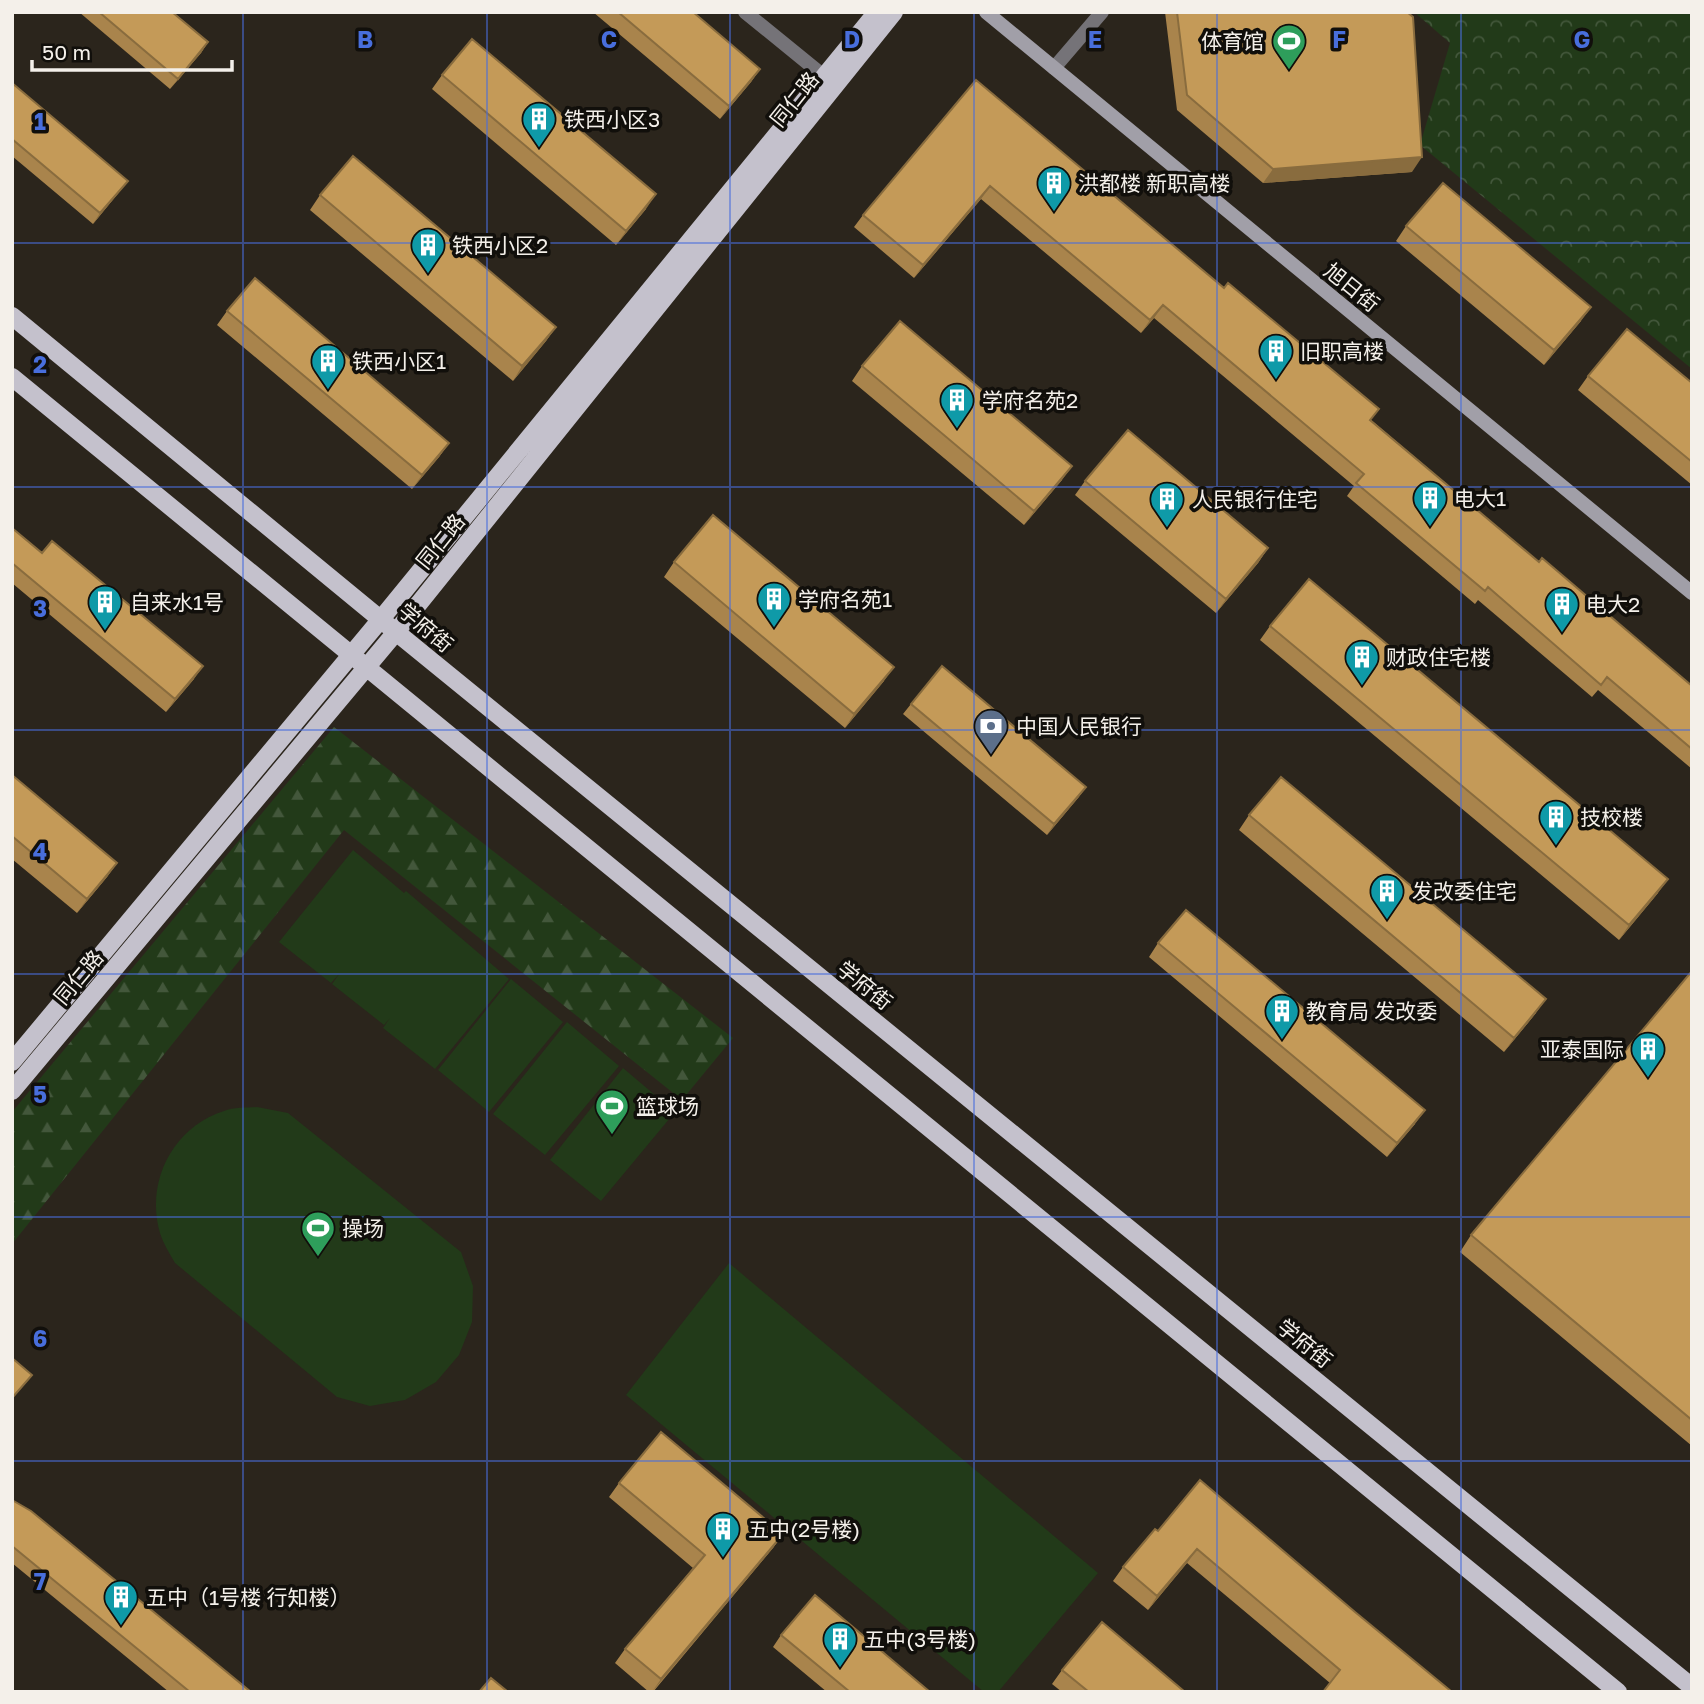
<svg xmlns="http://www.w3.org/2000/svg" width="1704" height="1704" font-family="'Golos Text','Noto Sans SC',sans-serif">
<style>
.grass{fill:#223a19}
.forest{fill:url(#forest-firs)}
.park{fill:url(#park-crowns)}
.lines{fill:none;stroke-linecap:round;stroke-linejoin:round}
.service{stroke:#757378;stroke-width:14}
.minor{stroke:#757378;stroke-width:14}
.secondary{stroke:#a19fa8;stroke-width:14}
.primary{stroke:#c4c1cc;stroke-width:18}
.wall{fill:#a9844c}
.shaded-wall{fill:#896c3e}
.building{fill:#c49a58;stroke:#896c3e;stroke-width:2}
.grid{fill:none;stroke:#486edc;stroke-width:2;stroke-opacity:0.55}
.labels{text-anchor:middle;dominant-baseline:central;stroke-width:7;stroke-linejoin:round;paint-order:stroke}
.poi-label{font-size:21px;fill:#f4f0ea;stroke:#110f0b;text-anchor:start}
.street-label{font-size:21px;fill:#f4f0ea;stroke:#110f0b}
.grid-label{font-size:23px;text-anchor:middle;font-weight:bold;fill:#486edc;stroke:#110f0b;stroke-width:7;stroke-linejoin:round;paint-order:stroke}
</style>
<defs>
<pattern id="forest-firs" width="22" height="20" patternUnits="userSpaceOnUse" patternTransform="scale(1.75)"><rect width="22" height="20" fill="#223a19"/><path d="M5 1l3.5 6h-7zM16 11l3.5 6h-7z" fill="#43573b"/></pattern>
<pattern id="park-crowns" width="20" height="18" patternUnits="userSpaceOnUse" patternTransform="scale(1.75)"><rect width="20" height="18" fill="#223a19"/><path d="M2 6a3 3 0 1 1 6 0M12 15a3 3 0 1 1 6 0" fill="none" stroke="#43573b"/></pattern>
</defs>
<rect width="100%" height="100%" fill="#2b251c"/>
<path class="grass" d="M353 850 404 893 406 891 509 979 435 1069 383 1028 390 1018 384 1025 332 984 340 973 331 983 279 942Z
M511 979 563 1022 489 1112 438 1070Z
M567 1022 619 1066 545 1155 493 1114Z
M623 1068 675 1112 601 1201 550 1160Z
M257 1107 288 1113 461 1252 473 1286 472 1322 459 1355 436 1382 405 1400 370 1406 337 1397 175 1263C170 1254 163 1243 160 1233 145 1182 173 1127 224 1111 234 1107 247 1108 257 1107Z
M729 1263 1098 1573 998 1692H984L626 1395Z"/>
<path class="forest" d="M334 727 733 1038 682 1100 344 830 12 1244V1112Z"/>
<path class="park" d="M1414 12H1692V369L1420 145 1450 43Z"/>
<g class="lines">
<path class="service" d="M1054 68 1102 12"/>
<path class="minor" d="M745 12 831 82"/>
<path class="secondary" d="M986 12 1692 593"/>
<path class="primary" d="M12 316 396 632 1692 1687
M12 377 1618 1692
M12 1062 381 619 877 12
M12 1091 396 632 894 12"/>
</g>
<path class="wall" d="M79 12H172L208 42 201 53 170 89Z
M593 12H693L760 69 751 82 720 119Z
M1165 12H1407L1412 172 1263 183 1177 110Z
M442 75 646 209 616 245 432 89Z
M976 80 1371 420 1539 562 1692 686V769L1598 690 1592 697 1478 600 1475 604 1347 496 1354 486 1154 318 1141 333 981 199 914 278 854 227 863 215Z
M12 83 128 181 120 191 93 224 12 156Z
M320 195 556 327 546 341 513 381 310 210Z
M1406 226 1581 321 1544 365 1396 241Z
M227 311 449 443 439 457 412 489 217 325Z
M862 366 1062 480 1024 525 852 381Z
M1588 376 1692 383V485L1578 390Z
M1085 481 1268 548 1258 563 1216 613 1075 495Z
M12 528 194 679 166 712 12 583Z
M674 562 884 681 845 728 664 577Z
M1270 626 1658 893 1619 940 1260 640Z
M911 704 1086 787 1078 798 1047 835 903 714Z
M12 775 117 863 107 877 77 913 12 859Z
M1249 815 1536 1013 1504 1052 1239 830Z
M1158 943 1415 1124 1387 1157 1149 957Z
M1692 971V1446L1460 1252 1471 1235Z
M619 1483 783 1534 773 1548 653 1692H649L615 1663 625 1649 693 1568 609 1497Z
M12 1500 251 1692H169L12 1563Z
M1158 1531 1355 1612 1452 1692H1322L1330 1683 1187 1563 1148 1610 1113 1581 1123 1567Z
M781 1635 930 1692H827L773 1647Z
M1062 1670 1185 1692H1062L1052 1684Z"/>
<path class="shaded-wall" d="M208 42 201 53 170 89 178 79Z
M760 69 751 82 720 119 729 106Z
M1422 157 1412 172 1263 183 1273 169Z
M128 181 120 191 93 224 100 213Z
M990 186 981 199 914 278 923 265Z
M656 194 646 209 616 245 626 231Z
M1163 305 1154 318 1141 333 1150 320Z
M1591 307 1581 321 1544 365 1554 350Z
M556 327 546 341 513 381 522 366Z
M449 443 439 457 412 489 422 475Z
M1072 466 1062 480 1024 525 1034 511Z
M1268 548 1258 563 1216 613 1226 599Z
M203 666 194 679 166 712 175 699Z
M894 667 884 681 845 728 854 714Z
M1086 787 1078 798 1047 835 1054 824Z
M117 863 107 877 77 913 87 899Z
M1668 879 1658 893 1619 940 1629 925Z
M1546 999 1536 1013 1504 1052 1514 1038Z
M1425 1110 1415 1124 1387 1157 1397 1143Z
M783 1534 773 1548 652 1692 661 1679Z
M1197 1549 1187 1563 1148 1610 1157 1596Z"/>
<path class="building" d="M99 12H172L208 42 178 79Z
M618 12H693L760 69 729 106Z
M1177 12H1407L1413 17 1422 157 1273 169 1187 95Z
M472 39 656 194 626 231 442 75Z
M976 80 1224 288 1228 283 1379 409 1370 420 1539 562 1542 558 1692 686V749L1607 677 1601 685 1488 587 1485 591 1356 483 1364 474 1163 305 1150 320 990 186 923 265 863 215Z
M12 83 128 181 100 213 12 139Z
M353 156 556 327 522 366 320 195Z
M1443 183 1591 307 1554 350 1406 226Z
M255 278 449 443 422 475 227 311Z
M900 321 1072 466 1034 511 862 366Z
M1627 329 1692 383V462L1588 376Z
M1128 430 1268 548 1226 599 1085 481Z
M713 515 894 667 854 714 674 562Z
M12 528 42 553 52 541 203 666 175 699 12 563Z
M1309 579 1668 879 1629 925 1270 626Z
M942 666 1086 787 1054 824 911 704Z
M12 775 117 863 87 899 12 836Z
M1281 777 1546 999 1514 1038 1249 815Z
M1186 910 1425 1110 1397 1143 1158 943Z
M1692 971V1420L1471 1235Z
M12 1358 32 1375 12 1398Z
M661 1432 783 1534 661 1679 625 1649 705 1555 619 1483Z
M1200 1480 1355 1612 1452 1692H1323L1340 1670 1197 1549 1157 1596 1123 1567 1155 1529 1158 1531Z
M12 1500 31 1511 251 1692H190L12 1546Z
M815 1595 930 1692H850L781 1635Z
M1102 1622 1185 1692H1089L1062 1670Z
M491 1678 508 1692H479Z"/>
<path class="grid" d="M243 12V1692M487 12V1692M730 12V1692M974 12V1692M1217 12V1692M1461 12V1692M12 243H1692M12 487H1692M12 730H1692M12 974H1692M12 1217H1692M12 1461H1692"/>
<defs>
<g id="stadium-pin" transform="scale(1.75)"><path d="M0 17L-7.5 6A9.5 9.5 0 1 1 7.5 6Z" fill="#2e9e5b" stroke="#110f0b"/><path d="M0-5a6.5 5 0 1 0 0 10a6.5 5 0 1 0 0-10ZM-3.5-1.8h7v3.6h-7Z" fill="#fff"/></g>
<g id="building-pin" transform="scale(1.75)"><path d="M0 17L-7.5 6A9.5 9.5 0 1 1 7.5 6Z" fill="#0f9aa8" stroke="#110f0b"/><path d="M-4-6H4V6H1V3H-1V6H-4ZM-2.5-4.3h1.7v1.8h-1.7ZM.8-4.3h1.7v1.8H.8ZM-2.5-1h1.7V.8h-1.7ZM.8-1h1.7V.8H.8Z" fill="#fff"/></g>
<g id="bank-pin" transform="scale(1.75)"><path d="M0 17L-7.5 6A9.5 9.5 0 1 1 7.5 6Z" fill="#5c6f8a" stroke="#110f0b"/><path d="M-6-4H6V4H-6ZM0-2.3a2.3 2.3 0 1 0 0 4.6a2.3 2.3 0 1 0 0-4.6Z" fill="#fff"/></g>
</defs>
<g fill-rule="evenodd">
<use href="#stadium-pin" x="1289" y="41"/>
<use href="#building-pin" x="539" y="119"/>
<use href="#building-pin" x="1054" y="183"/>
<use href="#building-pin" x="428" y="245"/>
<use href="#building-pin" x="1276" y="351"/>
<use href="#building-pin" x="328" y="361"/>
<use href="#building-pin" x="957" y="400"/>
<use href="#building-pin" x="1430" y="498"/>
<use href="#building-pin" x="1167" y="499"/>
<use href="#building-pin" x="774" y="599"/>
<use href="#building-pin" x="105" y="602"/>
<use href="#building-pin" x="1562" y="604"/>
<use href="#building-pin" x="1362" y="657"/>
<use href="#bank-pin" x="991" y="726"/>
<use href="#building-pin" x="1556" y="817"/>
<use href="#building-pin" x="1387" y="891"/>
<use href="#building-pin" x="1282" y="1011"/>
<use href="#building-pin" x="1648" y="1049"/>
<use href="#stadium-pin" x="612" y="1106"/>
<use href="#stadium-pin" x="318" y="1228"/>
<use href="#building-pin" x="723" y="1529"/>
<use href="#building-pin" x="121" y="1597"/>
<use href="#building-pin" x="840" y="1639"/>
</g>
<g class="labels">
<g class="poi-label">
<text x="1264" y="41" text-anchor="end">体育馆</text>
<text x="564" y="119">铁西小区3</text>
<text x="1078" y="183">洪都楼 新职高楼</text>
<text x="452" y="245">铁西小区2</text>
<text x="1300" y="351">旧职高楼</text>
<text x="352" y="361">铁西小区1</text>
<text x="982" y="400">学府名苑2</text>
<text x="1454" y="498">电大1</text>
<text x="1192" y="499">人民银行住宅</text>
<text x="798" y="599">学府名苑1</text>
<text x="130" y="602">自来水1号</text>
<text x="1586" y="604">电大2</text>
<text x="1386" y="657">财政住宅楼</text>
<text x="1016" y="726">中国人民银行</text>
<text x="1580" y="817">技校楼</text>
<text x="1412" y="891">发改委住宅</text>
<text x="1306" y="1011">教育局 发改委</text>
<text x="1624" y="1049" text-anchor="end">亚泰国际</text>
<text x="636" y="1106">篮球场</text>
<text x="342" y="1228">操场</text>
<text x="748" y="1529">五中(2号楼)</text>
<text x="146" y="1597">五中（1号楼 行知楼）</text>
<text x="864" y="1639">五中(3号楼)</text>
</g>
<g class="street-label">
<text transform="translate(794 99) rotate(-51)">同仁路</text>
<text transform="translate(1352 287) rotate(39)">旭日街</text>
<text transform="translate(440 541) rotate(-51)">同仁路</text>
<text transform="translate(426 627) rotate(40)">学府街</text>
<text transform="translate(78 977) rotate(-50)">同仁路</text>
<text transform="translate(865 985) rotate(39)">学府街</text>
<text transform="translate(1305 1343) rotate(39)">学府街</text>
</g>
</g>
<g class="grid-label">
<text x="365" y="48">B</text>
<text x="609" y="48">C</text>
<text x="852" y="48">D</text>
<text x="1095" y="48">E</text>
<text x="1339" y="48">F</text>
<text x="1582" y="48">G</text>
<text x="40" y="130">1</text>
<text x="40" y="373">2</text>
<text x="40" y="617">3</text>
<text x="40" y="860">4</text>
<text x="40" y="1103">5</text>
<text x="40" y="1347">6</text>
<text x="40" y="1590">7</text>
</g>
<rect width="1704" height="1704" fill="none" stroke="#f4f0ea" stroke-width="28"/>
<path d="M32 60v10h200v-10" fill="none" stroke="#f4f0ea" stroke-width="3.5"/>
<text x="42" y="60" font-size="21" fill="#f4f0ea" stroke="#110f0b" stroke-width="5" paint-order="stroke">50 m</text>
</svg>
